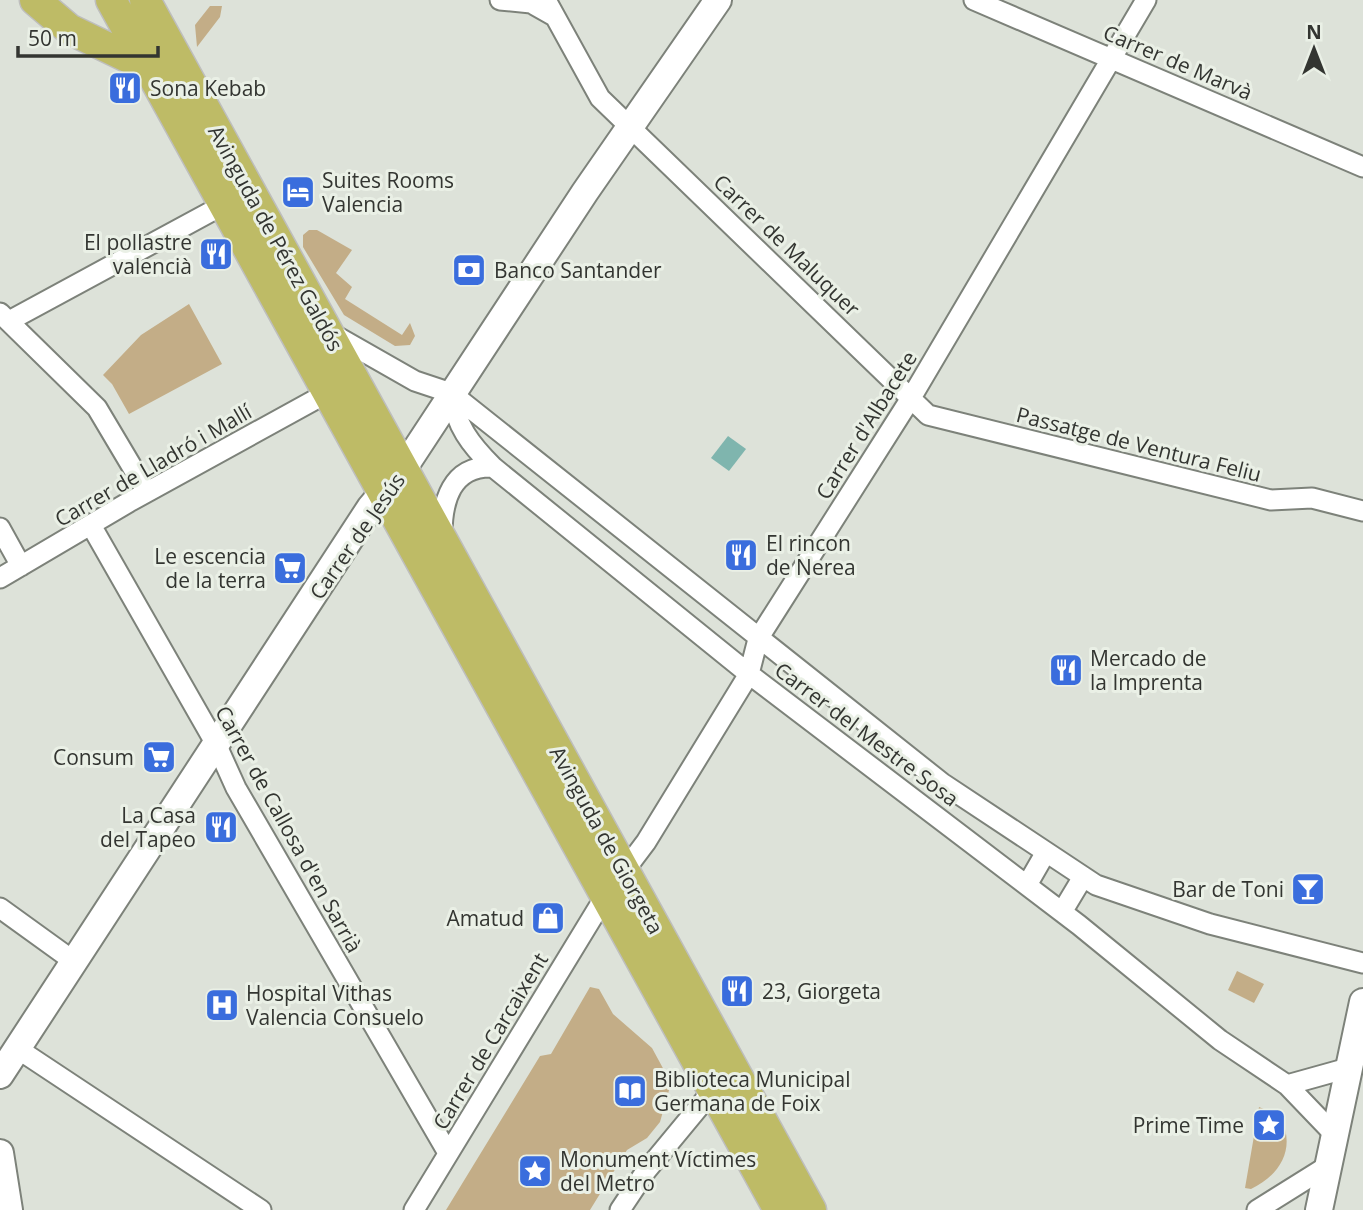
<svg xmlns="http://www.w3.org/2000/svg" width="1363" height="1210" font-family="'Open Sans',sans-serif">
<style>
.green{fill:#c3ad87}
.water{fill:#7fb5ae}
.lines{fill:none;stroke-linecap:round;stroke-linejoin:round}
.street-casing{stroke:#7d827a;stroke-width:23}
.secondary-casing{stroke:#7d827a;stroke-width:30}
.primary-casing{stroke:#bebebd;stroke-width:33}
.street{stroke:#fff;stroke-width:19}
.secondary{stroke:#fff;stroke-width:26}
.primary{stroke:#bebb66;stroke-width:30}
.labels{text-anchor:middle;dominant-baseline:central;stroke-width:6;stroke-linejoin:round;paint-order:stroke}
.street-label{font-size:21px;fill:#333531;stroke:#eaf0e6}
.poi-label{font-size:21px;fill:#333531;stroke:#eaf0e6;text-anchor:start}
</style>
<rect width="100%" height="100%" fill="#dde2d9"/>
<path class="green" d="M210 6H222L220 17 197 47 195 25Z
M317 230 352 250 336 273 352 287 345 299 402 335 410 323 415 336 410 345 395 346 344 315 303 247V235L309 230Z
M189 304 222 364 129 414 112 384 103 375 141 335Z
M1237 971 1264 984 1254 1003 1228 990Z
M590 987 599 989 613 1014 652 1048 671 1083 660 1122 647 1138 627 1150 590 1210H446L540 1056 551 1054Z
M1259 1107 1280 1116C1296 1147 1282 1174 1251 1189L1245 1188Z"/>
<path class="water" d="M728 436 746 449 729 471 711 458Z"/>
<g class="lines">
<g class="street-casing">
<path id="street" d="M500 0 531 3 554 16
M546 0 600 98 928 415 1271 500 1312 498 1363 511
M974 0 1363 167
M0 313 97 408 147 492
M9 321 225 204
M329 332 415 381 451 393 942 783 1096 885 1210 924 1363 963
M451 393C456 426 470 444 493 467L749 674 1079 925 1220 1040 1287 1085 1334 1134
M92 527 217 746 236 788 448 1153
M0 528 21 566
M442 535C442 502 451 465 493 467
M0 578 129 502 329 392
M1027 885 1046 852
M0 908 72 960
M1062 912 1083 877
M15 1047 261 1210
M1287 1085 1348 1068
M414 1210 606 895 646 842 749 674 758 639 911 398 1146 0
M620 1210 646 1171 718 1084
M1257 1210 1329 1165"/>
</g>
<g class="secondary-casing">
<path id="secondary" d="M0 1075 370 508 403 469 585 192 718 0
M0 1153 9 1210
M1319 1210 1363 1002"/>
</g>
<g class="primary-casing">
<path id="primary" d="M35 0 69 29 150 68
M111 0 779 1210
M145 0 811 1210"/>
</g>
<use href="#street" class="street"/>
<use href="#secondary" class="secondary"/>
<use href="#primary" class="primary"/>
</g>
<defs>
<g id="restaurant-square" transform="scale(1.75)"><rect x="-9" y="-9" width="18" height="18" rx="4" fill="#3a6ddd" stroke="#eaf0e6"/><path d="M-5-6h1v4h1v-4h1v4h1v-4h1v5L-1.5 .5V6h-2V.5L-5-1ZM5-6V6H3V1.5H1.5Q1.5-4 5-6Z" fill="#fff"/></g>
<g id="hotel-square" transform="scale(1.75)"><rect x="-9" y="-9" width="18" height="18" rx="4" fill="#3a6ddd" stroke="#eaf0e6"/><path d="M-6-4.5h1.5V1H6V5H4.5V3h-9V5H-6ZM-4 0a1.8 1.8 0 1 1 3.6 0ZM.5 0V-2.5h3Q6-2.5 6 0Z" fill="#fff"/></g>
<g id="bank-square" transform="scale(1.75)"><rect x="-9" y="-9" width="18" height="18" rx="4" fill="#3a6ddd" stroke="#eaf0e6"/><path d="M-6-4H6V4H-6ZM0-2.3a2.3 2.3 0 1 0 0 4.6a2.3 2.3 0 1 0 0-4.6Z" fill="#fff"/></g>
<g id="supermarket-square" transform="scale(1.75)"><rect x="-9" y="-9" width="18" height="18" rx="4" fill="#3a6ddd" stroke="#eaf0e6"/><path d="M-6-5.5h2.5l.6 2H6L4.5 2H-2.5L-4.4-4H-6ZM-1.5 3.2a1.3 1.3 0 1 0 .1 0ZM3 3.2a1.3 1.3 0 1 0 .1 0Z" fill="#fff"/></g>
<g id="bar-square" transform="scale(1.75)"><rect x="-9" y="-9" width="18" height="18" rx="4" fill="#3a6ddd" stroke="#eaf0e6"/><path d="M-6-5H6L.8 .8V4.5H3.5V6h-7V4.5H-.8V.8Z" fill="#fff"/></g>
<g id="shop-square" transform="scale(1.75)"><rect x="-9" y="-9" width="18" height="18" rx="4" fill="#3a6ddd" stroke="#eaf0e6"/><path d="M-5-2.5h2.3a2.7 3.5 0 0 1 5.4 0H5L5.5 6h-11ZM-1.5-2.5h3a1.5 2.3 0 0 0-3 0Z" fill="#fff"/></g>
<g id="hospital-square" transform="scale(1.75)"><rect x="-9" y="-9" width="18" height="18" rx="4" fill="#3a6ddd" stroke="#eaf0e6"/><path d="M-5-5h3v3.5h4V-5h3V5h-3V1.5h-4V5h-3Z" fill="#fff"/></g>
<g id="library-square" transform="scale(1.75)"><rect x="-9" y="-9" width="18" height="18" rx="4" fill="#3a6ddd" stroke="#eaf0e6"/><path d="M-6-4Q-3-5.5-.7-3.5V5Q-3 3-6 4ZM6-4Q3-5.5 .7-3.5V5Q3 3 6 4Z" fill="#fff"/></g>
<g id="sight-square" transform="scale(1.75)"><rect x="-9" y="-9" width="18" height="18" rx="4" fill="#3a6ddd" stroke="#eaf0e6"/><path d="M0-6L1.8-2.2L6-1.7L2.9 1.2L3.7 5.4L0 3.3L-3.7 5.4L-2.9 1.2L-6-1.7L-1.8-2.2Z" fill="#fff"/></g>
</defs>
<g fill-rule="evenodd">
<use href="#restaurant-square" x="125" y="88"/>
<use href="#hotel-square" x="298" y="192"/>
<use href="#restaurant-square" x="216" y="254"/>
<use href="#bank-square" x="469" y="270"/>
<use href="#restaurant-square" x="741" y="555"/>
<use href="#supermarket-square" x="290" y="568"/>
<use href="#restaurant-square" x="1066" y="670"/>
<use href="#supermarket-square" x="159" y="757"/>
<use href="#restaurant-square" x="221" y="827"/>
<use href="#bar-square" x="1308" y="889"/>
<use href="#shop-square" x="548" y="918"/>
<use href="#restaurant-square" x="737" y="991"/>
<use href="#hospital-square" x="222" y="1005"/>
<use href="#library-square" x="630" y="1091"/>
<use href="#sight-square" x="1269" y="1125"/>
<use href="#sight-square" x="535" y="1171"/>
</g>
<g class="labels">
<g class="street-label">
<text transform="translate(1178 62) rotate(23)">Carrer de Marvà</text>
<text transform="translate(276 238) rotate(61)">Avinguda de Pérez Galdós</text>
<text transform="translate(787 245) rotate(44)">Carrer de Maluquer</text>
<text transform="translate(866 425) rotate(-58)">Carrer d'Albacete</text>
<text transform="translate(1139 444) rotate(14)">Passatge de Ventura Feliu</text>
<text transform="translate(153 465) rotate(-30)">Carrer de Lladró i Mallí</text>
<text transform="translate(357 536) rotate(-55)">Carrer de Jesús</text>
<text transform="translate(867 734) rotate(37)">Carrer del Mestre Sosa</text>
<text transform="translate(289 829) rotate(61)">Carrer de Callosa d'en Sarrià</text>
<text transform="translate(607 840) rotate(61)">Avinguda de Giorgeta</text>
<text transform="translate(490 1041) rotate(-59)">Carrer de Carcaixent</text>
</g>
<g class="poi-label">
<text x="150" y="88">Sona Kebab</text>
<text x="322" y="180">Suites Rooms<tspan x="322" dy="24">Valencia</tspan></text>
<text x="192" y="242" text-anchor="end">El pollastre<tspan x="192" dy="24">valencià</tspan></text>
<text x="494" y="270">Banco Santander</text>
<text x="766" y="543">El rincon<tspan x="766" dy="24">de Nerea</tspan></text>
<text x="266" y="556" text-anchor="end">Le escencia<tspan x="266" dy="24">de la terra</tspan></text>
<text x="1090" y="658">Mercado de<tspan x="1090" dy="24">la Imprenta</tspan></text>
<text x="134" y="757" text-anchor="end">Consum</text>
<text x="196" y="815" text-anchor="end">La Casa<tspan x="196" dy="24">del Tapeo</tspan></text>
<text x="1284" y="889" text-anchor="end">Bar de Toni</text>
<text x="524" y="918" text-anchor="end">Amatud</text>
<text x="762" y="991">23, Giorgeta</text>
<text x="246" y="993">Hospital Vithas<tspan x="246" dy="24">Valencia Consuelo</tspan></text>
<text x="654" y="1079">Biblioteca Municipal<tspan x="654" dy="24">Germana de Foix</tspan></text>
<text x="1244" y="1125" text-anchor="end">Prime Time</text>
<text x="560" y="1159">Monument Víctimes<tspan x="560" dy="24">del Metro</tspan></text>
</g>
</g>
<g transform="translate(1314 49)" stroke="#eaf0e6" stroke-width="5" paint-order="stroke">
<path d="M0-5L12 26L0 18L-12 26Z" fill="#333531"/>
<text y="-10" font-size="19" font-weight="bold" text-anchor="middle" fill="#333531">N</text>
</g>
<path d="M18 46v10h140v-10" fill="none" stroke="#333531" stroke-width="3.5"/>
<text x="28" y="46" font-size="21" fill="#333531" stroke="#eaf0e6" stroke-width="5" paint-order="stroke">50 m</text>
</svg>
